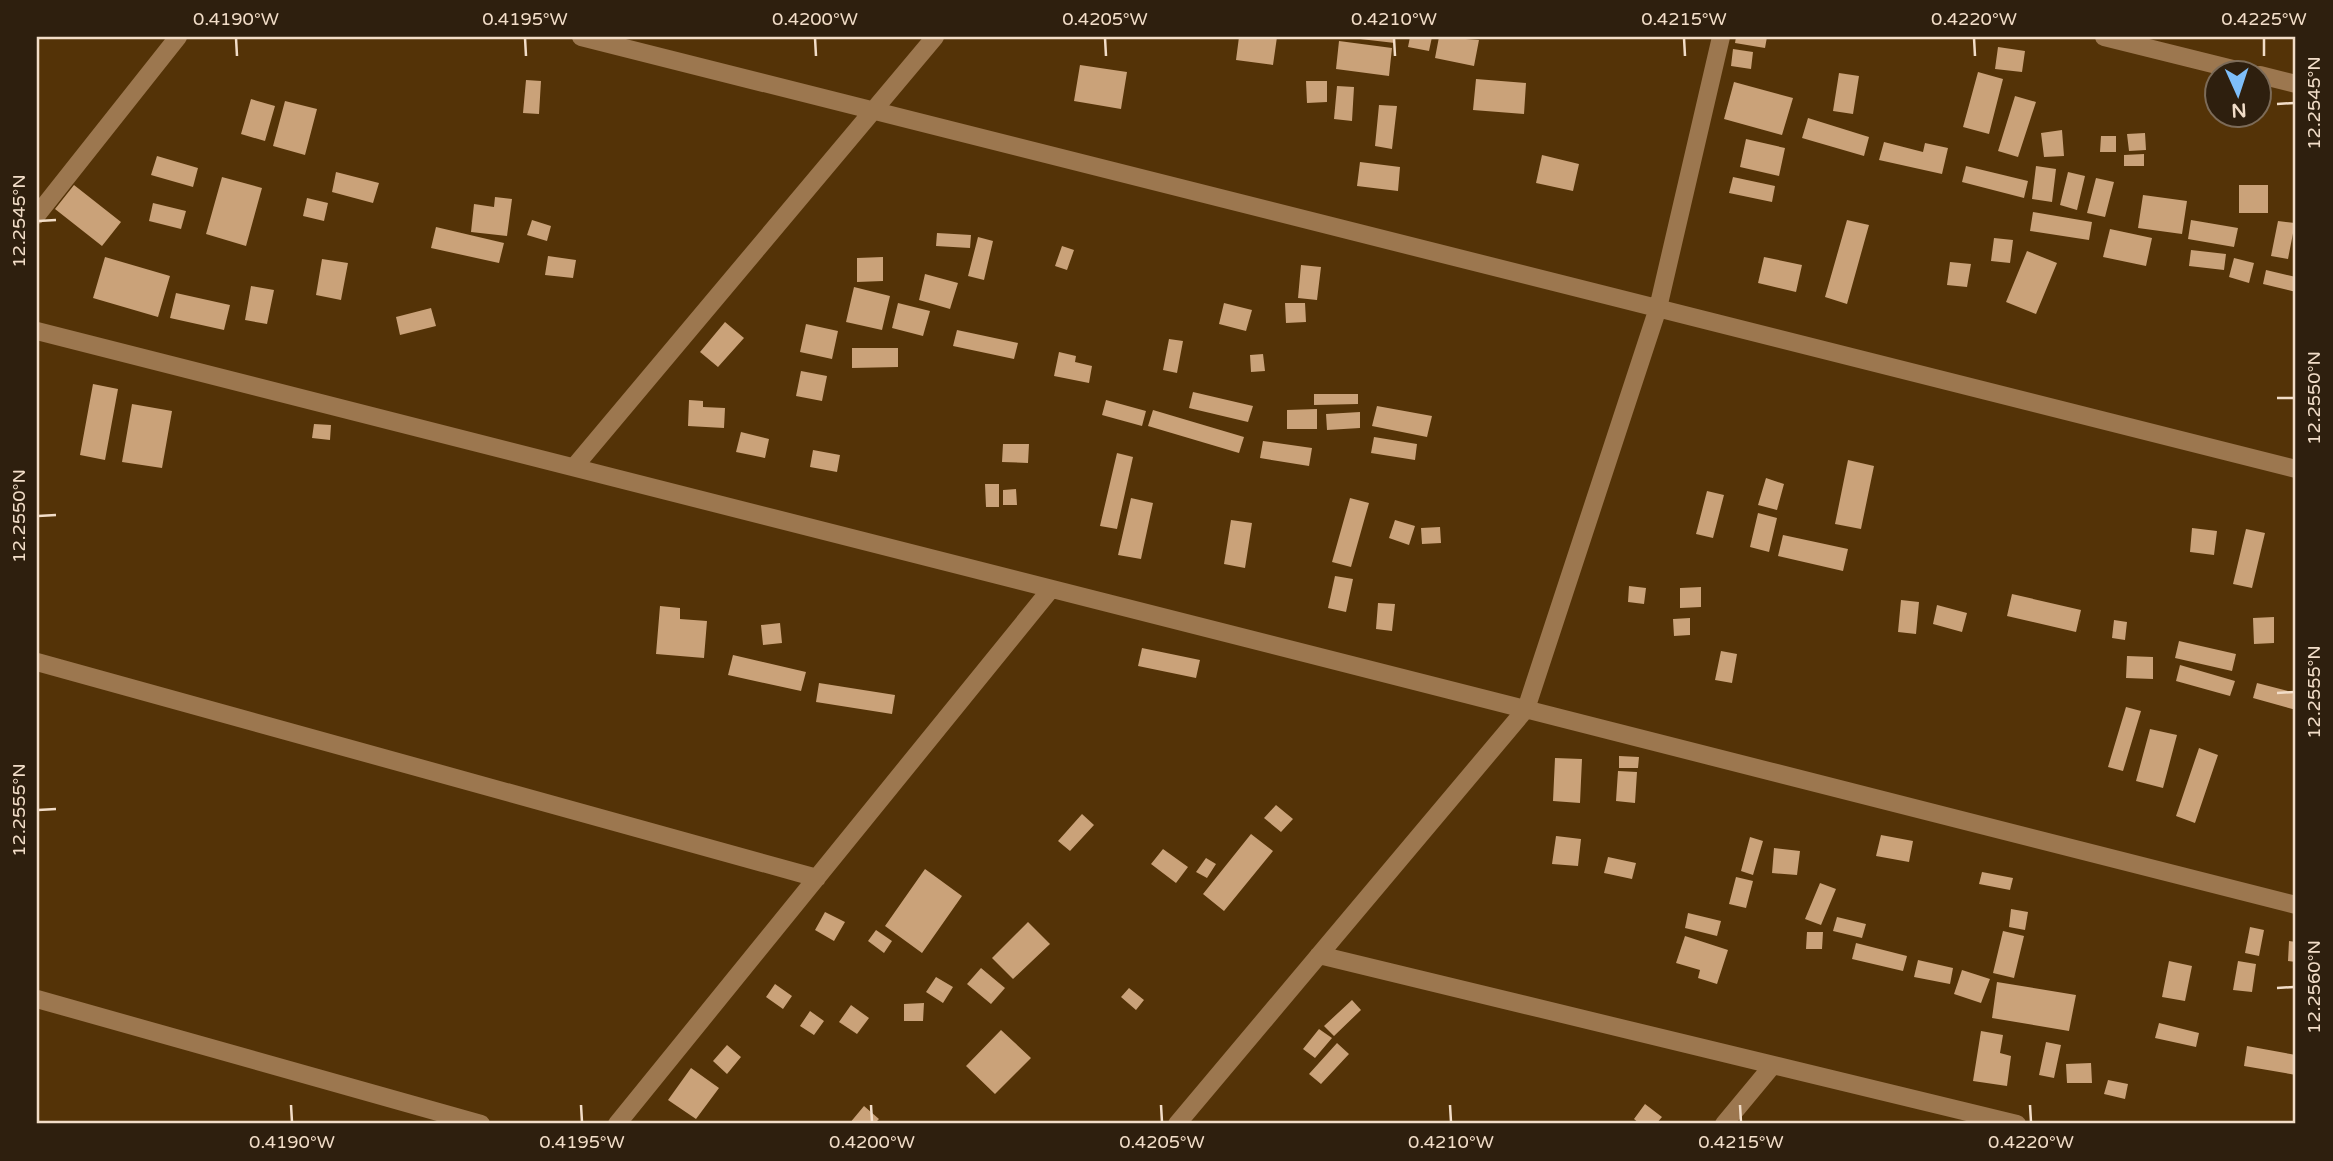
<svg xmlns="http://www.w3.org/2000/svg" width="2333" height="1161" font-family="'Varela Round',sans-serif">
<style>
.building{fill:#caa279}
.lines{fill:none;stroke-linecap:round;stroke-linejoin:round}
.minor{stroke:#9c774f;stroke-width:18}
.ticks{fill:none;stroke:#f2ddc8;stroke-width:2.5}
.neatline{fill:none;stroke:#f2ddc8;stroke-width:2.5}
.ticks-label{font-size:18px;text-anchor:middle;fill:#f2ddc8}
</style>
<rect width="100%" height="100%" fill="#543307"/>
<path class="building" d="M1239 37H1277L1273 65 1236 60Z
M1361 37H1395V43L1360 39Z
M1410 37H1432L1429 51 1408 47Z
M1439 37 1479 40 1474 66 1435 58Z
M1736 37H1767L1765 48 1735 43Z
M1339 41 1392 48 1389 76 1336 69Z
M1998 47 2025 51 2022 72 1995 69Z
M1733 49 1753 52 1751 69 1731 66Z
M1080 65 1127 72 1121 109 1074 101Z
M1978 72 2003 79 1989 134 1963 127Z
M1839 73 1859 76 1853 114 1833 111Z
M1476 79 1526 83 1524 114 1473 110Z
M526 80 541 81 539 114 523 113Z
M1306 81H1327V102L1307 103Z
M1734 82 1793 98 1782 135 1724 119Z
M1337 86 1354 87 1352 121 1334 119Z
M2015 96 2036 102 2018 157 1998 151Z
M251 99 275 106 265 141 241 134Z
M285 101 317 109 305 155 273 146Z
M1379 105 1397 106 1392 149 1375 146Z
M1808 118 1869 137 1864 156 1802 138Z
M2062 130 2064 156 2044 157 2041 133Z
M2145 133 2146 150 2129 151 2127 134Z
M2101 136H2116V152H2100Z
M1746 139 1785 148 1779 176 1740 167Z
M1884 142 1923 152 1925 143 1948 148 1942 174 1879 160Z
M2144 154V166H2124V155Z
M1542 155 1579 164 1573 191 1536 183Z
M157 156 198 168 193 187 151 175Z
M1360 162 1400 167 1398 191 1357 186Z
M1966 166 2028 181 2024 198 1962 182Z
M2036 166 2056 169 2052 202 2032 199Z
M336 172 379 183 373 203 332 192Z
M2068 172 2085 176 2077 210 2060 205Z
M222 177 262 188 246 246 206 234Z
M1733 177 1775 186 1772 202 1729 193Z
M2096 178 2114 182 2105 217 2087 213Z
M74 185 121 222 102 246 55 209Z
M2239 185H2268V213H2239Z
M2143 195 2187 201 2182 234 2138 228Z
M495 197 512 199 507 236 471 232 474 204 494 207Z
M307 198 328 203 324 221 303 216Z
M153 203 186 211 181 229 149 221Z
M2033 212 2092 222 2089 240 2030 231Z
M532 220 551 226 547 241 527 235Z
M1847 220 1869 225 1847 304 1825 297Z
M2191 220 2238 228 2234 247 2188 239Z
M2278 221 2295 223 2288 259 2271 256Z
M436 227 504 243 499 263 431 248Z
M2110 229 2152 238 2146 266 2103 257Z
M937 233 971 235 970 248 936 246Z
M978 237 993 241 984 280 968 276Z
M1994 238 2013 240 2010 263 1991 261Z
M1062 246 1074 250 1067 270 1055 266Z
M2191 250 2226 254 2224 270 2189 266Z
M2027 251 2057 263 2036 314 2006 302Z
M548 256 576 260 573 278 545 275Z
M105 257 170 276 158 317 93 298Z
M883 257V281L857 282V258Z
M1764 257 1802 265 1796 292 1758 283Z
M2234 258 2254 263 2249 283 2229 277Z
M322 259 348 263 341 300 316 295Z
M1950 262 1971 264 1967 287 1947 285Z
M1301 265 1321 267 1317 300 1298 298Z
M2266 270 2296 277V292L2263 284Z
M925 274 958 283 950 309 919 300Z
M251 286 274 290 267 324 245 320Z
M854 287 890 296 882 330 846 322Z
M176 293 230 305 224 330 170 318Z
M898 303 930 311 923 336 892 328Z
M1224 303 1252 310 1246 331 1219 324Z
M1285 303H1305L1306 322 1286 323Z
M431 308 436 326 400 335 396 317Z
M725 322 744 338 718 367 700 352Z
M806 324 838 331 832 359 800 352Z
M957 330 1018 343 1014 359 953 346Z
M1169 339 1183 341 1177 373 1163 370Z
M852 348H898V367L852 368Z
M1059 352 1076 356 1075 362 1092 366 1089 383 1054 376Z
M1263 354 1265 371 1251 372 1250 355Z
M801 371 827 376 822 401 796 396Z
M93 384 118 389 105 460 80 455Z
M1193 392 1253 406 1248 422 1189 408Z
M1314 394H1358V404L1314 405Z
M689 400 703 401V407L725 408 724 428 688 426Z
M1106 400 1146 411 1142 426 1102 415Z
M132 404 172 411 162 468 122 462Z
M1377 406 1432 416 1427 437 1372 426Z
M1317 409V429H1287V410Z
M1153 410 1244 437 1239 453 1148 426Z
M1360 412V428L1327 430 1326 414Z
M314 424 331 425 330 440 312 438Z
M741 432 769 439 765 458 736 452Z
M1374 437 1417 444 1415 460 1371 453Z
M1263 441 1312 448 1309 466 1260 458Z
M1003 444H1029L1028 463 1002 462Z
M813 450 840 455 837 472 810 467Z
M1117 453 1133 457 1117 529 1100 526Z
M1848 460 1874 466 1861 529 1835 524Z
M1766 478 1784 484 1777 510 1758 505Z
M985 484H999V507H986Z
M1016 489 1017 505H1003V490Z
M1707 491 1724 495 1713 538 1696 534Z
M1131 498 1153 503 1141 559 1118 555Z
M1350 498 1369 503 1351 567 1332 562Z
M1758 513 1777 518 1769 552 1750 547Z
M1231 520 1252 523 1245 568 1224 564Z
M1395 520 1415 526 1409 545 1389 538Z
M1440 527 1441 543 1422 544 1421 528Z
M2192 528 2217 531 2214 555 2190 552Z
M2246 529 2265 533 2252 588 2233 584Z
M1783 535 1848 549 1843 571 1778 556Z
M1335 576 1353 579 1346 612 1328 608Z
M1629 586 1646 588 1644 604 1628 602Z
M1701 587V607L1680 608V588Z
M2012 594 2081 610 2076 632 2007 616Z
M1901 600 1919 602 1916 634 1898 632Z
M1378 603 1395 604 1392 631 1376 629Z
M1937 605 1967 613 1962 632 1933 624Z
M660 606 680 608V619L707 621 704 658 656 654Z
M2274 617V643L2254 644 2253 618Z
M1690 618V635L1674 636 1673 619Z
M2114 620 2127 622 2125 640 2112 638Z
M780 623 782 643 763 645 761 625Z
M2179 641 2236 654 2232 671 2175 658Z
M1142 648 1200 660 1196 678 1138 666Z
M1721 651 1737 654 1732 683 1715 680Z
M733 655 806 672 801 691 728 675Z
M2127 656 2153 657V679L2126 678Z
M2180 665 2235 681 2230 696 2176 681Z
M819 683 895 695 892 714 816 702Z
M2257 683 2296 693V710L2253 698Z
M2126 707 2141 711 2123 771 2108 767Z
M2150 729 2177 735 2163 788 2136 781Z
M2199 748 2218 755 2195 823 2176 816Z
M1619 756 1639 757 1638 768H1619Z
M1555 758 1582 759 1580 803 1553 801Z
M1618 771 1637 772 1635 803 1616 801Z
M1276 805 1293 819 1281 832 1264 818Z
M1082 814 1094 825 1070 851 1058 841Z
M1251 834 1273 851 1224 911 1203 894Z
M1881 835 1913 841 1909 862 1876 856Z
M1556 836 1581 839 1578 866 1552 864Z
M1750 837 1763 841 1753 875 1741 871Z
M1774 848 1800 851 1797 875 1772 873Z
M1163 849 1188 867 1176 883 1151 864Z
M1608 857 1636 863 1632 879 1604 873Z
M1206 858 1216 864 1207 878 1196 872Z
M925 869 962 896 922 953 885 926Z
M1982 872 2013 878 2010 890 1979 884Z
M1736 877 1753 881 1746 908 1729 904Z
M1820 883 1836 889 1821 925 1805 919Z
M2011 909 2028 912 2025 930 2009 927Z
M825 912 845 922 834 941 815 930Z
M1688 913 1721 921 1717 936 1685 928Z
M1837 917 1866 924 1862 938 1833 931Z
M1028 922 1050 944 1013 979 992 958Z
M2250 927 2264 930 2259 956 2245 953Z
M876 930 892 941 884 953 868 941Z
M2003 931 2024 936 2014 978 1993 973Z
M1807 932H1823L1822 949H1806Z
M1685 936 1728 950 1717 984 1698 978 1700 970 1676 963Z
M2289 941 2296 942V962L2288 961Z
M1856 943 1907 956 1903 971 1852 959Z
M1918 960 1953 968 1950 984 1914 977Z
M2169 961 2192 966 2185 1001 2162 997Z
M2238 961 2256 964 2252 992 2233 990Z
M981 968 1005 988 991 1004 967 984Z
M1962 970 1990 979 1981 1003 1954 994Z
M936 977 953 987 943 1003 926 992Z
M1997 982 2076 995 2069 1031 1992 1018Z
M775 984 792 996 783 1009 766 997Z
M1129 988 1144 1000 1136 1010 1121 997Z
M1352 1000 1361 1010 1334 1036 1324 1026Z
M924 1003 923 1021H904V1004Z
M851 1005 869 1018 857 1034 839 1022Z
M810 1011 824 1021 814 1035 800 1026Z
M2159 1023 2199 1033 2196 1047 2155 1038Z
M1319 1029 1332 1038 1315 1058 1303 1049Z
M1001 1030 1031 1058 995 1094 966 1066Z
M1981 1031 2003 1035 2000 1053 2011 1056 2007 1086 1973 1081Z
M2046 1042 2061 1045 2054 1078 2039 1075Z
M1337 1043 1349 1054 1321 1084 1309 1074Z
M727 1045 741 1057 727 1074 713 1061Z
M2247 1046 2296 1055V1075L2244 1066Z
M2091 1063 2092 1083H2067L2066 1064Z
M691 1068 719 1088 696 1119 668 1100Z
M2108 1080 2128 1084 2125 1099 2104 1094Z
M1645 1104 1662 1117 1656 1124H1640L1634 1119Z
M864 1106 879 1119 874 1124H849Z"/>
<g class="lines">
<path class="minor" d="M581 37 2296 469
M2104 37 2253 74
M2260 75 2296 84
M37 215 178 37
M37 331 2296 905
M574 467 935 37
M37 662 817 878
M1319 955 2017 1124
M37 999 481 1124
M617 1124 1051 589
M1177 1124 1526 709 1658 308 1721 37
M1724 1124 1773 1065"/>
</g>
<path class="ticks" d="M236 38 237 56M525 38 526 56M815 38 816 56M1105 38 1106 56M1394 38 1395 56M1684 38 1685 56M1974 38 1975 56M2264 38V56M2277 104 2294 103M38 221 56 220M2277 398H2294M38 516 56 515M2277 693 2294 692M38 810 56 809M2277 988 2294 987M291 1105 292 1122M581 1105 582 1122M871 1105 872 1122M1161 1105 1162 1122M1450 1105 1451 1122M1740 1105 1741 1122M2030 1105 2031 1122"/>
<rect width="2333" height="1161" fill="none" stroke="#2e1f0e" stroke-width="77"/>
<g transform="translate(2238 94) rotate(177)"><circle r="33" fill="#2e1f0e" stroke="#7c6b58" stroke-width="2"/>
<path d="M0-5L12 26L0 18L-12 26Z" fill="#7ebef9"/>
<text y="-10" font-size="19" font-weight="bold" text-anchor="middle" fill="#f2ddc8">N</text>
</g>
<rect x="38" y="38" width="2256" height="1084" class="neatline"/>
<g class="ticks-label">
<text x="236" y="25">0.4190°W</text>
<text x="525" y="25">0.4195°W</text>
<text x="815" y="25">0.4200°W</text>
<text x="1105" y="25">0.4205°W</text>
<text x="1394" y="25">0.4210°W</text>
<text x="1684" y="25">0.4215°W</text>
<text x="1974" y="25">0.4220°W</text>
<text x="2264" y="25">0.4225°W</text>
<text transform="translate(2314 103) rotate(-90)" y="6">12.2545°N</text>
<text transform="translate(19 221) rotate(-90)" y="6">12.2545°N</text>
<text transform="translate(2314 398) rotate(-90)" y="6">12.2550°N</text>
<text transform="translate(19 516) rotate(-90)" y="6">12.2550°N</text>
<text transform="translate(2314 692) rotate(-90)" y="6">12.2555°N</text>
<text transform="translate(19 810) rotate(-90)" y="6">12.2555°N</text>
<text transform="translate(2314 987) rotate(-90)" y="6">12.2560°N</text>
<text x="292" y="1148">0.4190°W</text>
<text x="582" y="1148">0.4195°W</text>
<text x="872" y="1148">0.4200°W</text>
<text x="1162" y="1148">0.4205°W</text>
<text x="1451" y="1148">0.4210°W</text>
<text x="1741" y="1148">0.4215°W</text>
<text x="2031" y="1148">0.4220°W</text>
</g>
</svg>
